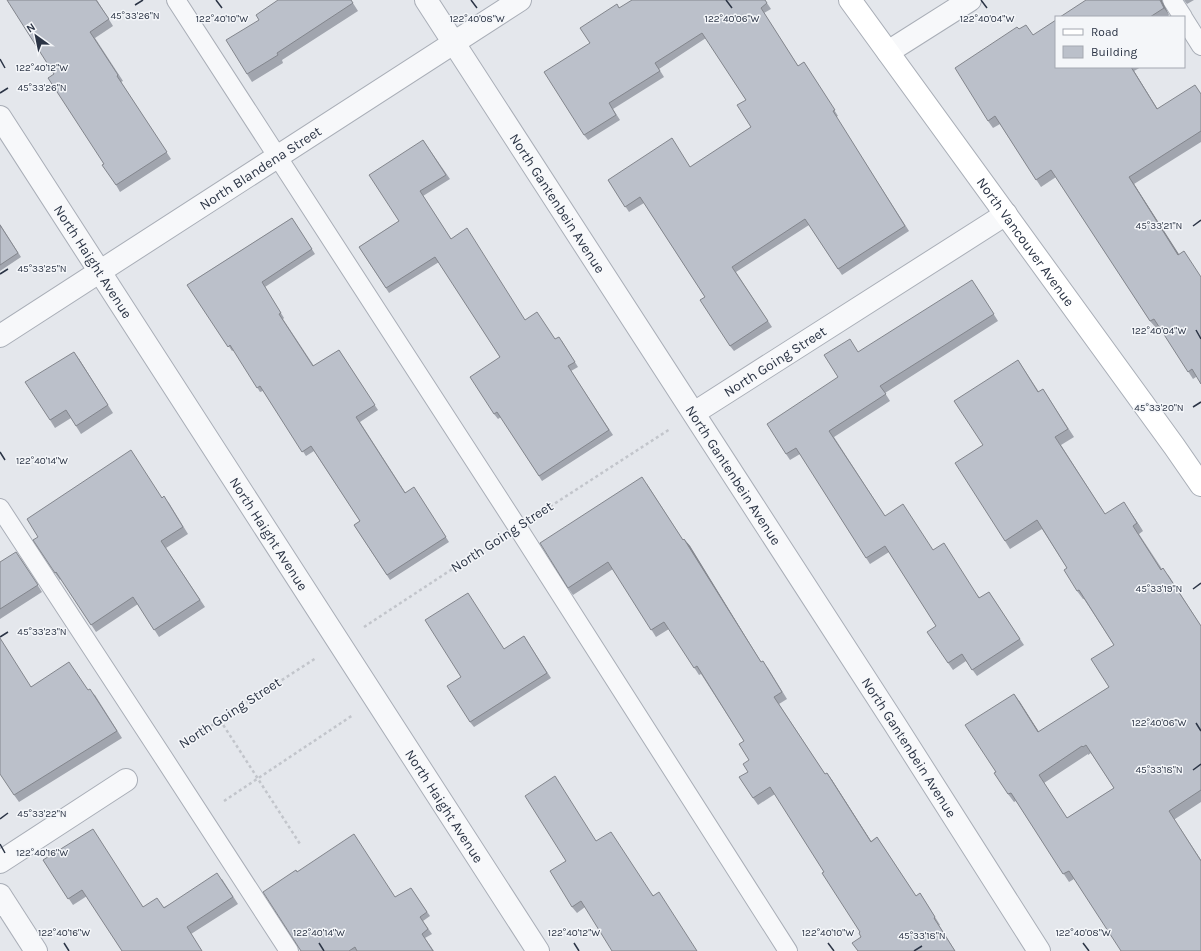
<svg xmlns="http://www.w3.org/2000/svg" width="1201" height="951" font-family="Karla,sans-serif">
<style>
.lines{fill:none;stroke-linecap:round;stroke-linejoin:round}
.service-casing{stroke:#a9aeb7;stroke-width:20}
.minor-casing{stroke:#a9aeb7;stroke-width:24}
.secondary-casing{stroke:#a9aeb7;stroke-width:24}
.path{stroke:#c2c5cb;stroke-width:2.5;stroke-dasharray:3 3;stroke-linecap:butt}
.service{stroke:#f7f8fa;stroke-width:18}
.minor{stroke:#f7f8fa;stroke-width:22}
.secondary{stroke:#fff;stroke-width:22}
.wall{fill:#a1a5ae;fill-rule:evenodd}
.shaded-wall{fill:#83868d}
.building{fill:#bbc0ca;stroke:#83868d;fill-rule:evenodd}
.ticks{fill:none;stroke:#2b3445;stroke-width:1.5}
.labels{text-anchor:middle;dominant-baseline:central;stroke-width:3;stroke-linejoin:round;paint-order:stroke}
.street-label{font-size:14px;fill:#2b3445;stroke:#f4f6f9}
.ticks-label{font-size:10px;text-anchor:middle;fill:#2b3445;stroke:#f4f6f9;stroke-width:3;stroke-linejoin:round;paint-order:stroke}
</style>
<rect width="100%" height="100%" fill="#e4e7ec"/>
<g class="lines">
<g class="service-casing">
<path id="service" d="M176 0 518 528 788 951
M1172 0 1183 17
M1184 19 1201 46
M0 508 163 757 289 951"/>
</g>
<g class="minor-casing">
<g id="minor">
<path id="s1" d="M426 0 894 723 1039 951"/>
<path d="M888 52 970 0"/>
<path id="s2" d="M0 117 538 951"/>
<path id="s3" d="M0 336 520 0"/>
<path id="s4" d="M694 413 1006 214"/>
<path d="M0 862 126 780"/>
<path d="M0 895 36 951"/>
</g>
</g>
<g class="secondary-casing">
<g id="secondary">
<path id="s5" d="M850 0 1174 446 1201 485"/>
</g>
</g>
<path class="path" d="M540 513 670 429
M364 627 495 541
M220 720 300 844
M186 742 316 658
M224 801 353 715"/>
<use href="#service" class="service"/>
<use href="#minor" class="minor"/>
<use href="#secondary" class="secondary"/>
</g>
<path class="wall" d="M97 0 113 26 95 38 123 81 121 82 171 159 120 192 104 164 54 74Z
M351 0 358 11 282 60 283 63 252 82 247 74Z
M765 0 771 9 764 13 798 66 804 62 838 116 836 117 909 231 842 275 809 225 736 272 772 327 734 351 730 346 705 297 644 203 629 212 608 180 691 167 751 127 746 100 706 38 659 69 664 77 613 109 620 120 588 140 584 135 590 43 619 8Z
M1184 0H1194L1187 4Z
M1162 1 1169 15 1167 17H1060Z
M1019 29 1033 35 1056 67H1141L1134 71 1157 109 1201 94V142L1134 184 1179 255 1184 251 1189 259 1196 377 1193 379 1159 326 1156 328 1150 321 1056 177 1041 187 1000 124 993 128 988 121Z
M423 140 450 179 423 196 451 239 525 320 555 339 562 341 578 367 571 371 613 435 542 481 501 417 498 419 494 414 500 357 439 262 389 293 359 247 399 221Z
M292 218 315 254 265 287 284 318 283 319 314 366 339 350 378 410 360 422 405 492H417L449 542 390 580 354 525 360 521 314 451 306 456 263 391 260 392 234 350 232 351 187 285Z
M0 224 21 257 0 271Z
M976 286 998 321 885 393 890 401 834 437 885 516 933 550 980 598 989 592 1024 645 977 676 966 661 953 670 948 663 936 626 889 552 870 564 800 454 790 460 786 454 838 377 859 352Z
M79 359 113 413 81 434 71 418 55 428 50 420Z
M1018 360 1039 392 1043 389 1074 437 1061 445 1105 514 1129 510 1143 531 1139 534 1162 569 1169 576 1201 626V802L1175 819 1069 882 1016 801 1014 802 1008 794 996 772 1014 694 1039 732 1109 687 1114 645 1084 599H1083L1077 591 1067 568 1042 529 1010 549 1005 541 983 445ZM1091 753 1114 788 1067 818 1044 783 1088 754V755Z
M647 484 683 540 684 539 690 546 761 662 768 668 787 699 779 704 825 774 827 773 832 780 871 841 877 837 916 896 920 893 940 925H939L955 951H858L861 937 860 932 824 872 775 794 758 805 753 798 748 772 749 760 744 741 701 674 699 675 669 629 656 637 613 569 573 595 568 588Z
M162 497 169 503 188 534 166 548 205 607 159 637 138 604 96 632 61 579 60 580 55 573Z
M21 559 42 592 0 619V562Z
M524 636 551 678 474 727 470 722 504 649Z
M31 686 88 690 95 695 122 738 19 802 14 795Z
M597 841 653 895 663 898 585 907 577 913 572 907 566 861Z
M43 860 144 907H164L222 879 238 904 191 934 202 951H122L87 896 73 905Z
M297 872 395 897 411 888 430 916 423 921 432 934 425 938 434 951H301Z"/>
<path class="shaded-wall" d="M1160 0H1162V1L1169 15 1164 8Z
M1131 67 1134 71 1162 116 1157 109Z
M1129 177 1134 184 1184 262 1178 255Z
M74 352 79 359 113 413 108 405Z
M1124 502 1129 510 1143 531 1137 523Z
M684 539 690 546 766 670 761 662Z
M1014 694 1020 702 1044 740 1038 732Z
M827 773 832 780 876 849 871 842Z
M1169 811 1201 860V861Z"/>
<path class="building" d="M7 0H96L109 19 90 32 118 75 117 76 167 152 116 185 102 165 104 164 48 78 54 74Z
M278 0H351L353 3 277 53 278 55 247 74 226 40 259 20 256 15Z
M632 0H765L767 3 761 8 798 66 804 62 835 110 833 111 905 226 838 269 805 219 732 267 768 321 730 346 700 300 705 297 640 197 625 207 608 180 672 138 690 167 751 127 737 105 746 100 702 33 655 63 660 71 609 103 616 115 584 135 544 72 590 43 580 28 617 4 619 8Z
M1086 0H1160L1164 8 1150 17H1060Z
M1056 20V67H1131L1157 109 1195 85 1201 94V131L1129 177 1178 255 1184 251 1201 277V384L1192 369 1188 372 1154 319 1150 321 1051 170 1036 180 995 116 988 121 955 68 1017 27 1019 29 1026 25 1033 35Z
M423 140 446 175 420 191 451 239 467 228 525 320 537 312 555 339 559 337 575 362 568 366 609 430 539 476 497 412 494 414 470 377 500 357 435 257 386 288 359 247 399 221 369 175Z
M292 218 312 249 262 282 281 313 279 314 313 366 339 350 375 405 356 417 405 493 414 487 446 537 387 575 354 525 360 521 311 446 302 452 260 386 257 388 230 345 228 347 187 285Z
M0 225 18 253 0 265Z
M972 280 994 314 880 386 886 394 829 431 885 516 903 504 933 550 944 543 979 598 989 592 1020 639 972 670 962 654 948 663 927 632 936 626 885 546 866 558 796 448 786 454 767 424 838 377 824 355 850 339 858 352Z
M74 352 108 405 76 426 66 410 50 420 25 382Z
M1018 360 1038 392 1043 389 1068 429 1055 437 1105 514 1124 502 1137 523 1133 526 1161 570 1163 568 1201 626V790L1169 811 1201 861V951H1121L1069 871 1063 874 1011 793 1008 794 994 773 996 772 965 725 1014 694 1038 732 1109 687 1091 659 1114 645 1079 590 1077 591 1064 570 1067 568 1037 520 1005 541 955 463 983 445 954 401ZM1086 745 1114 788 1067 818 1039 775 1082 746 1083 747Z
M131 450 162 498 164 496 183 527 161 541 200 600 154 630 133 597 91 625 56 572 55 573 33 540 38 537 27 519Z
M642 477 683 540 684 539 761 662 763 661 782 692 774 697 825 774 827 773 871 842 877 837 916 896 920 893 935 917 934 918 955 951H858L852 943 861 937 859 933 860 932 822 873 824 872 770 787 753 798 739 777 748 772 743 764 749 760 739 744 744 741 697 666 694 668 664 622 651 630 608 562 568 588 540 543Z
M16 552 38 585 0 609V562Z
M468 593 504 649 524 636 547 673 470 722 447 686 461 677 425 620Z
M0 638 31 687 69 662 88 690 90 689 117 731 14 795 0 774Z
M555 776 596 841 611 832 653 896 659 892 697 951H612L581 901 572 907 550 871 566 861 525 796Z
M93 829 143 907 157 898 164 908 217 873 233 897 187 927 202 951H122L82 890 68 899 43 860Z
M354 834 395 897 411 888 427 912 420 917 428 929 422 934 433 951H357L355 947 349 951H301L263 892 296 870 297 872Z"/>
<path class="ticks" d="M216 0 222 8M471 0 477 8M726 0 732 8M981 0 987 8M135 5 143 0M0 59 5 68M0 93 8 88M1193 226 1201 220M0 274 8 269M1196 330 1201 339M1193 407 1201 402M0 452 5 460M1193 589 1201 583M0 637 8 632M1196 723 1201 731M1193 770 1201 764M0 819 8 813M0 844 5 853M64 943 69 951M319 943 324 951M574 943 579 951M828 943 834 951M1083 943 1089 951M914 951 922 946"/>
<g class="labels">
<g class="street-label">
<text stroke="none"><textPath href="#s3" startOffset="310">North Blandena Street</textPath></text>
<text stroke="none"><textPath href="#s1" startOffset="242">North Gantenbein Avenue</textPath></text>
<text stroke="none"><textPath href="#s5" startOffset="299">North Vancouver Avenue</textPath></text>
<text stroke="none"><textPath href="#s2" startOffset="172">North Haight Avenue</textPath></text>
<text stroke="none"><textPath href="#s4" startOffset="96">North Going Street</textPath></text>
<text stroke="none"><textPath href="#s1" startOffset="566">North Gantenbein Avenue</textPath></text>
<text stroke="none"><textPath href="#s2" startOffset="496">North Haight Avenue</textPath></text>
<text transform="translate(502 537) rotate(-33)">North Going Street</text>
<text transform="translate(230 713) rotate(-33)">North Going Street</text>
<text stroke="none"><textPath href="#s1" startOffset="890">North Gantenbein Avenue</textPath></text>
<text stroke="none"><textPath href="#s2" startOffset="820">North Haight Avenue</textPath></text>
</g>
</g>
<g class="ticks-label">
<text x="135" y="19">45°33'26"N</text>
<text x="222" y="22">122°40'10"W</text>
<text x="477" y="22">122°40'08"W</text>
<text x="732" y="22">122°40'06"W</text>
<text x="987" y="22">122°40'04"W</text>
<text x="42" y="71">122°40'12"W</text>
<text x="42" y="91">45°33'26"N</text>
<text x="1159" y="229">45°33'21"N</text>
<text x="42" y="272">45°33'25"N</text>
<text x="1159" y="334">122°40'04"W</text>
<text x="1159" y="411">45°33'20"N</text>
<text x="42" y="464">122°40'14"W</text>
<text x="1159" y="592">45°33'19"N</text>
<text x="42" y="635">45°33'23"N</text>
<text x="1159" y="726">122°40'06"W</text>
<text x="1159" y="773">45°33'18"N</text>
<text x="42" y="817">45°33'22"N</text>
<text x="42" y="856">122°40'16"W</text>
<text x="64" y="936">122°40'16"W</text>
<text x="319" y="936">122°40'14"W</text>
<text x="574" y="936">122°40'12"W</text>
<text x="828" y="936">122°40'10"W</text>
<text x="1083" y="936">122°40'08"W</text>
<text x="922" y="939">45°33'18"N</text>
</g>
<rect x="1055" y="16" width="130" height="52" fill="#f4f6f9" stroke="#a4a8b1"/>
<rect x="1063" y="29" width="20" height="6" fill="#ffffff" stroke="#a4a8b1"/>
<text x="1091" y="36" font-size="12" fill="#2b3445">Road</text>
<rect x="1063" y="46" width="20" height="12" fill="#bbc0ca" stroke="#a4a8b1"/>
<text x="1091" y="56" font-size="12" fill="#2b3445">Building</text>
<g transform="translate(36 36) rotate(327)" stroke="#f4f6f9" stroke-width="3" paint-order="stroke">
<path d="M0-3L7 15L0 10L-7 15Z" fill="#2b3445"/>
<text y="-6" font-size="11" font-weight="bold" text-anchor="middle" fill="#2b3445">N</text>
</g>
</svg>
